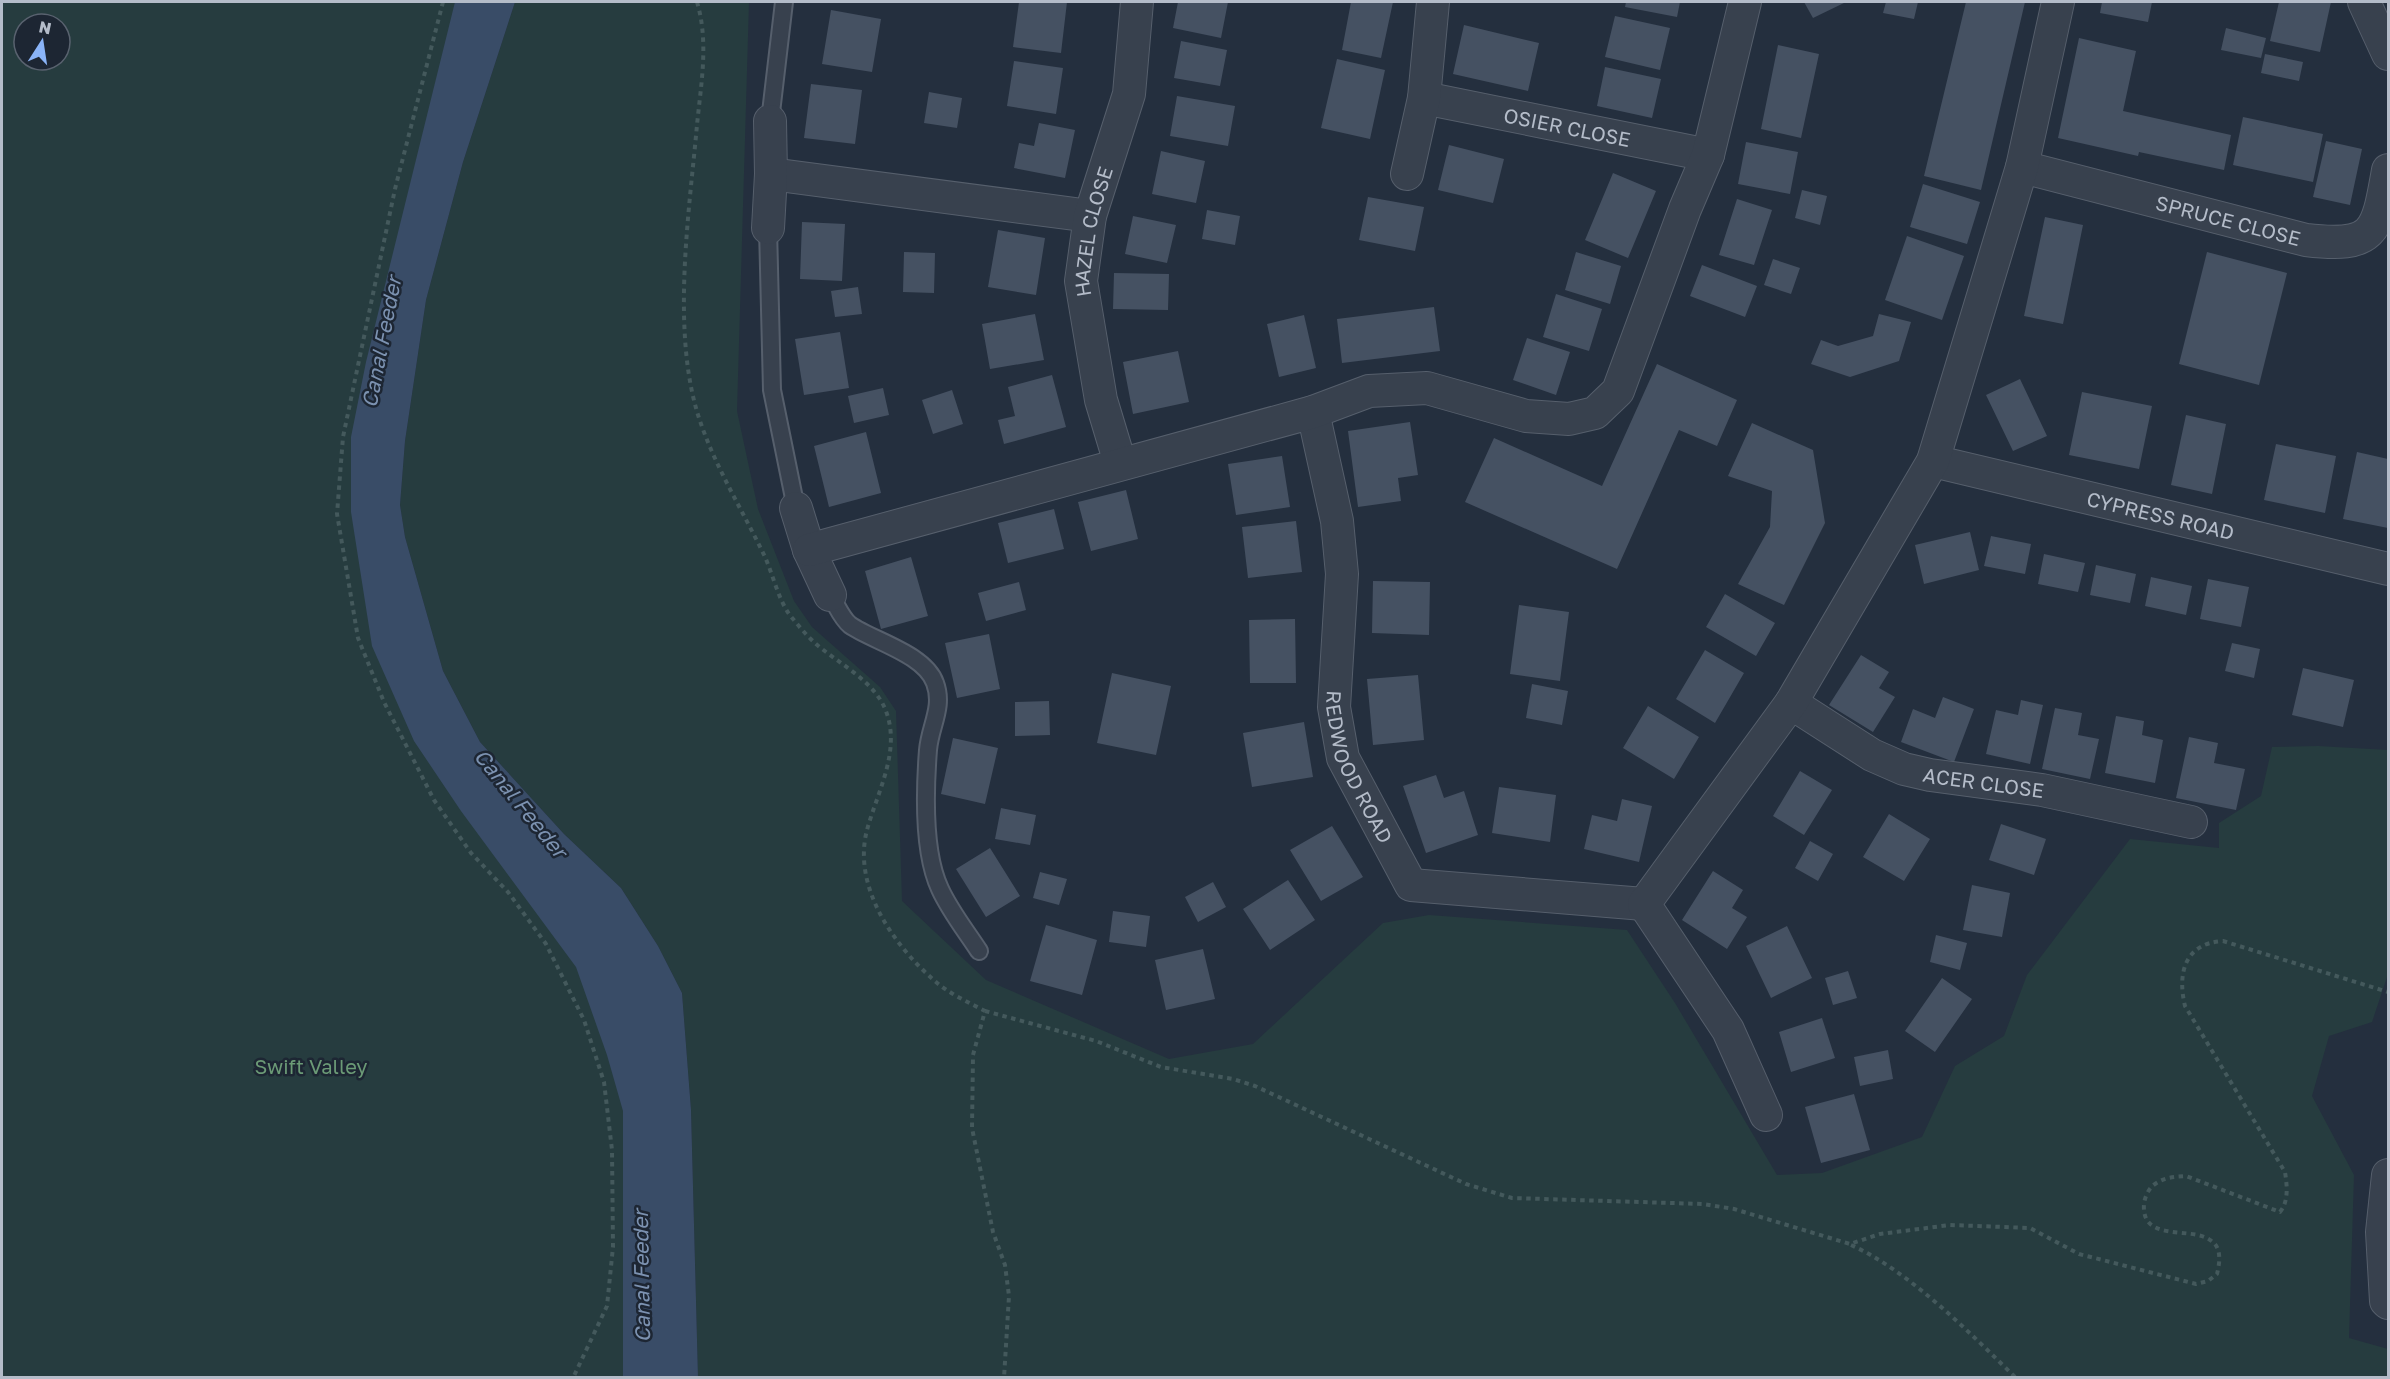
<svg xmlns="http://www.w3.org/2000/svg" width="2390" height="1379" font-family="'Golos Text',sans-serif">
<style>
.green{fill:#263c3f;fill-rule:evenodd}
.water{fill:#394c67}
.building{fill:#455162}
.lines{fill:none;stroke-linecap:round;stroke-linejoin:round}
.service-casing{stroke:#565f6c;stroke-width:20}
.minor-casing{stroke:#565f6c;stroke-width:34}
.path{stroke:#44595c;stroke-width:4;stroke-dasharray:4.5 4.5;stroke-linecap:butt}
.service{stroke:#38414e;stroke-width:16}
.minor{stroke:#38414e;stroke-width:32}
.labels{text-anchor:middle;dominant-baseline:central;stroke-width:5;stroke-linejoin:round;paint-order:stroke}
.street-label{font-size:20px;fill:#b4bcc9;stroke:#1d2633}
.park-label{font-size:20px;fill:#6b9a76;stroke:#1d2633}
.water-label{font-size:21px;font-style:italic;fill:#7c92b1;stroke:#1d2633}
</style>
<rect width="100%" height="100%" fill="#242f3e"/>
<path class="green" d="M2 2H482L384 429 403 644 610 948 662 1377H2ZM24 24H60V60H24Z
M515 2H749L737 411 758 509 794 601 812 627 880 687 896 711 902 901 986 980 1169 1059 1253 1044 1383 923 1429 915 1627 930 1675 1003 1777 1175 1822 1173 1922 1137 1955 1066 2004 1036 2027 975 2130 839 2219 848V823L2261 796 2272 747 2318 746 2388 750V974L2372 1022 2329 1036 2312 1096 2354 1175 2349 1338 2388 1349V1377H698L691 1110 682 993 658 946 621 888 564 834 480 742 443 671 405 537 400 505 405 441 426 300 463 162Z"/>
<path class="water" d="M455 2H515L463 162 426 300 405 441 400 505 405 537 443 671 480 742 564 834 621 888 658 946 682 993 691 1110 698 1377H623V1111L607 1055 576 967 461 811 414 741 372 646 351 512V437L366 362Z"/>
<path class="building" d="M1019 2H1067L1061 53 1013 47Z
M1178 2H1228L1221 38 1173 28Z
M1351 2H1393L1381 58 1342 50Z
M1626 2H1680L1677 17 1625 7Z
M1804 2H1846L1813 18Z
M1886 2H1918L1914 19 1883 13Z
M1966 2H2025L1981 190 1924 176Z
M2102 2H2152L2148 22 2100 13Z
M2279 2H2331L2320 52 2270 41Z
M831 10 881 19 872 72 822 64Z
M1615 16 1670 28 1660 70 1605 57Z
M1464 25 1539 43 1528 91 1453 74Z
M2226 28 2266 38 2261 58 2221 50Z
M2079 38 2136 51 2123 111 2231 135 2224 170 2139 152 2138 156 2058 138Z
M1181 41 1227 50 1220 86 1174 78Z
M1778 45 1819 54 1801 138 1761 129Z
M2265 54 2303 62 2299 81 2261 73Z
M1337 59 1385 70 1370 139 1321 128Z
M1014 61 1063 68 1056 114 1007 106Z
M1605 67 1661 79 1652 118 1597 106Z
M811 84 862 90 855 144 804 138Z
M929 92 962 98 957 128 924 123Z
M1177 96 1235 106 1228 146 1170 136Z
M2243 117 2323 134 2313 182 2233 165Z
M1039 123 1075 130 1065 178 1014 168 1019 143 1034 146Z
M2326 141 2362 149 2350 205 2313 197Z
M1746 142 1798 152 1790 194 1738 184Z
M1449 145 1504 159 1493 203 1438 190Z
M1161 151 1205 161 1196 203 1152 194Z
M1613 173 1656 191 1628 258 1585 240Z
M1923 184 1980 202 1967 244 1910 227Z
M1802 190 1827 196 1820 225 1795 218Z
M1368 197 1424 207 1415 251 1359 240Z
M1737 199 1772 210 1754 265 1719 255Z
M1207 210 1240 216 1235 245 1202 239Z
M1133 216 1176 225 1167 263 1125 254Z
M2045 217 2083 225 2063 324 2024 316Z
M802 222 845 224 842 281 800 279Z
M998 230 1045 238 1036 295 988 287Z
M1907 236 1964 256 1942 320 1885 300Z
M904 252 935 253 934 293 903 292Z
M1576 252 1621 266 1610 304 1565 290Z
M2207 252 2287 273 2259 385 2179 364Z
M1773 259 1800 268 1791 294 1764 285Z
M1702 265 1757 286 1745 317 1690 296Z
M1114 273 1169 274 1168 310 1113 309Z
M858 287 862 314 835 317 831 291Z
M1556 294 1602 309 1589 351 1543 337Z
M1434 307 1440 351 1342 363 1337 319Z
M1035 314 1044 360 990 369 982 324Z
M1879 314 1911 322 1899 361 1850 377 1811 364 1821 340 1838 346 1873 336Z
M1304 315 1316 368 1279 377 1267 324Z
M840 332 849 388 804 395 795 339Z
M1527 338 1570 352 1556 395 1513 380Z
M1178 351 1189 402 1133 414 1123 362Z
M1657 364 1737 400 1717 446 1679 430 1617 569 1465 502 1494 438 1602 486Z
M1052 375 1066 427 1004 444 998 420 1015 416 1008 387Z
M2020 379 2047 436 2013 451 1986 395Z
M883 388 889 415 854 423 848 396Z
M952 390 963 424 933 434 922 400Z
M2082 392 2152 406 2139 469 2069 455Z
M2186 415 2226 424 2212 494 2171 485Z
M1410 422 1418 475 1398 478 1401 501 1358 507 1348 431Z
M1752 423 1813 450 1825 523 1784 605 1738 584 1770 527 1772 491 1728 476Z
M866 432 881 493 829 507 814 446Z
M2276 444 2336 456 2325 513 2264 500Z
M2357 452 2388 459V528L2343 519Z
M1282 456 1290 507 1236 515 1228 464Z
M1126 490 1138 539 1091 551 1078 502Z
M1054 509 1064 549 1008 563 998 523Z
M1296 521 1302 572 1248 578 1242 527Z
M1970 532 1979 570 1924 584 1915 545Z
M1991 536 2031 544 2025 574 1984 566Z
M2044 554 2085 563 2078 592 2038 584Z
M911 557 928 616 881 629 865 571Z
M2096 565 2136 574 2130 603 2090 595Z
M2151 577 2192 586 2186 615 2145 606Z
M2208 579 2249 587 2241 627 2200 619Z
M1373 581 1430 582 1429 635 1372 633Z
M1019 582 1026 610 986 621 978 593Z
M1725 594 1775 623 1756 656 1706 627Z
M1519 605 1569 612 1560 681 1510 674Z
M1295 619 1296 683H1250L1249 620Z
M989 634 1000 689 957 698 945 643Z
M2232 643 2260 649 2254 678 2225 671Z
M1705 650 1744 673 1715 723 1676 699Z
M1861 655 1889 672 1879 688 1895 697 1873 732 1829 705Z
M2303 668 2354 680 2343 727 2292 715Z
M1112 673 1171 686 1156 755 1097 743Z
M1418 675 1424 740 1373 745 1367 679Z
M1532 684 1568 691 1562 725 1526 718Z
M1943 697 1974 709 1954 762 1901 742 1913 709 1935 718Z
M2021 700 2043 705 2030 764 1986 754 1996 710 2018 715Z
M1049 701 1050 735 1015 736V702Z
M1648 706 1699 737 1674 779 1623 748Z
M2055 708 2082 713 2078 735 2099 739 2090 779 2042 769Z
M2116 716 2144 721 2142 735 2163 740 2155 783 2105 773Z
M1304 722 1313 777 1252 787 1243 733Z
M2189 737 2218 743 2214 763 2245 769 2236 810 2176 798Z
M953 738 998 748 985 804 941 794Z
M1800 771 1832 790 1804 835 1773 816Z
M1436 775 1444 798 1464 791 1478 835 1426 853 1403 786Z
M1499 787 1556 795 1550 842 1492 833Z
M1622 799 1652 806 1639 862 1584 849 1592 815 1617 821Z
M1001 808 1036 815 1030 845 995 839Z
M1889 814 1930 839 1904 881 1863 857Z
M2001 824 2046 839 2034 875 1989 860Z
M1332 826 1363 877 1321 901 1290 850Z
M1810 841 1833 854 1818 881 1795 868Z
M990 848 1020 896 986 917 956 869Z
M1713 871 1743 890 1732 908 1747 917 1727 949 1682 920Z
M1040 872 1067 879 1059 905 1033 898Z
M1288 880 1315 920 1270 950 1243 909Z
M1213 882 1226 907 1198 922 1185 897Z
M1972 885 2010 893 2002 937 1963 930Z
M1113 911 1150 916 1146 947 1109 942Z
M1046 925 1097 940 1082 995 1030 981Z
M1787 926 1812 978 1771 998 1746 946Z
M1936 935 1967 943 1960 970 1930 962Z
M1203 949 1215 999 1166 1010 1155 960Z
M1848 971 1857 998 1833 1005 1825 978Z
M1942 978 1972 999 1935 1052 1905 1031Z
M1822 1018 1835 1058 1791 1072 1779 1032Z
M1888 1050 1893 1079 1860 1086 1854 1057Z
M1854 1094 1870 1150 1821 1163 1805 1107Z"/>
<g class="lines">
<g class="service-casing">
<path id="service" d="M770 121 784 2
M768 228 772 390 796 508
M830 595C836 604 842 619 850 625 873 641 925 654 935 683 944 707 930 726 928 750 925 789 923 853 940 889 950 911 966 931 979 951"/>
</g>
<g class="minor-casing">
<g id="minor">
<path d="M2364 2 2388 54"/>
<path id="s1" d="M1424 98 1708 155"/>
<path id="s2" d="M2022 167 2306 240C2375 248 2377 233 2388 170"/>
<path d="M771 174 1090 216"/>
<path d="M1407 174 1424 98 1433 2"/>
<path d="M768 228 771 174 770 121"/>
<path id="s3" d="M1313 412 1337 521 1342 574 1334 707 1343 758 1411 885 1644 904"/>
<path id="s4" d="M1933 461 2388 569"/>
<path id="s5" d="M1120 463 1101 400 1081 281 1090 216 1129 94 1137 2"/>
<path d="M796 508 809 550 830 595"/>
<path d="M809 550 1313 412 1369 391 1427 388 1526 416 1569 419 1595 413 1618 391 1685 209 1708 155 1745 2"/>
<path id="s6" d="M1791 703 1872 755 1904 769 1930 775 2042 790 2191 822"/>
<path d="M1766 1115 1728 1030 1644 904 1791 703 1933 461 2022 167 2058 2"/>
<path d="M2388 1175 2382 1232 2386 1301 2388 1303"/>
</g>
</g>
<path class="path" d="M443 2 395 189 343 437 337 514 358 638 384 702 434 800 471 853 508 892 546 944 584 1020 604 1082 612 1150 613 1247 607 1306 573 1378
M697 2C709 42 701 84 697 125 689 214 671 332 699 418 715 467 743 511 765 557 773 575 778 598 789 614 797 624 806 635 816 644 839 664 877 682 887 714 900 753 877 793 867 830 852 887 894 946 936 982 950 994 968 1002 985 1011L973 1055 972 1128 993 1232 1005 1265 1009 1296 1004 1378
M985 1011 1096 1041 1161 1067 1233 1079 1255 1086 1466 1184 1512 1198 1703 1204 1734 1209 1850 1244 1880 1234 1950 1225 2030 1228 2079 1254 2196 1284 2208 1281 2217 1274C2220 1262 2222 1247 2210 1240 2191 1226 2141 1243 2144 1204 2145 1196 2149 1188 2155 1184 2165 1177 2174 1177 2186 1176L2280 1212C2289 1201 2287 1185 2285 1172L2185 1006C2177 973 2185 943 2223 941L2388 992
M1851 1245C1909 1271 1969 1332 2016 1378"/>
<use href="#service" class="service"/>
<use href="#minor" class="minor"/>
</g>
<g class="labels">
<g class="street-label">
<text stroke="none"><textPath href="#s1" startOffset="146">OSIER CLOSE</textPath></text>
<text stroke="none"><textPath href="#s2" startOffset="213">SPRUCE CLOSE</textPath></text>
<text stroke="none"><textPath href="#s5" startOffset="237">HAZEL CLOSE</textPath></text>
<text stroke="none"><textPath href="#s4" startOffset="234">CYPRESS ROAD</textPath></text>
<text stroke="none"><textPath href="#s3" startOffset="363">REDWOOD ROAD</textPath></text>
<text stroke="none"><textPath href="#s6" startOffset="212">ACER CLOSE</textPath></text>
</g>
<g class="park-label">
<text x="311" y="1066">Swift Valley</text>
</g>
<g class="water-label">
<text transform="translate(381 342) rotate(-79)">Canal Feeder</text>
<text transform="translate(521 803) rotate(51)">Canal Feeder</text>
<text transform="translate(641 1276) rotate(-91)">Canal Feeder</text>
</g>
</g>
<rect width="2390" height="1379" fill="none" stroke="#b4bcc9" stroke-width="6"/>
<g transform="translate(42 42) rotate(12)"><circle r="28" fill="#1d2633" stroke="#59626f" stroke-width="1.5"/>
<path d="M0-4.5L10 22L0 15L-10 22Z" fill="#8ab4f8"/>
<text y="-9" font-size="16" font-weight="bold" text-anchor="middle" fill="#b4bcc9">N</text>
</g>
</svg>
